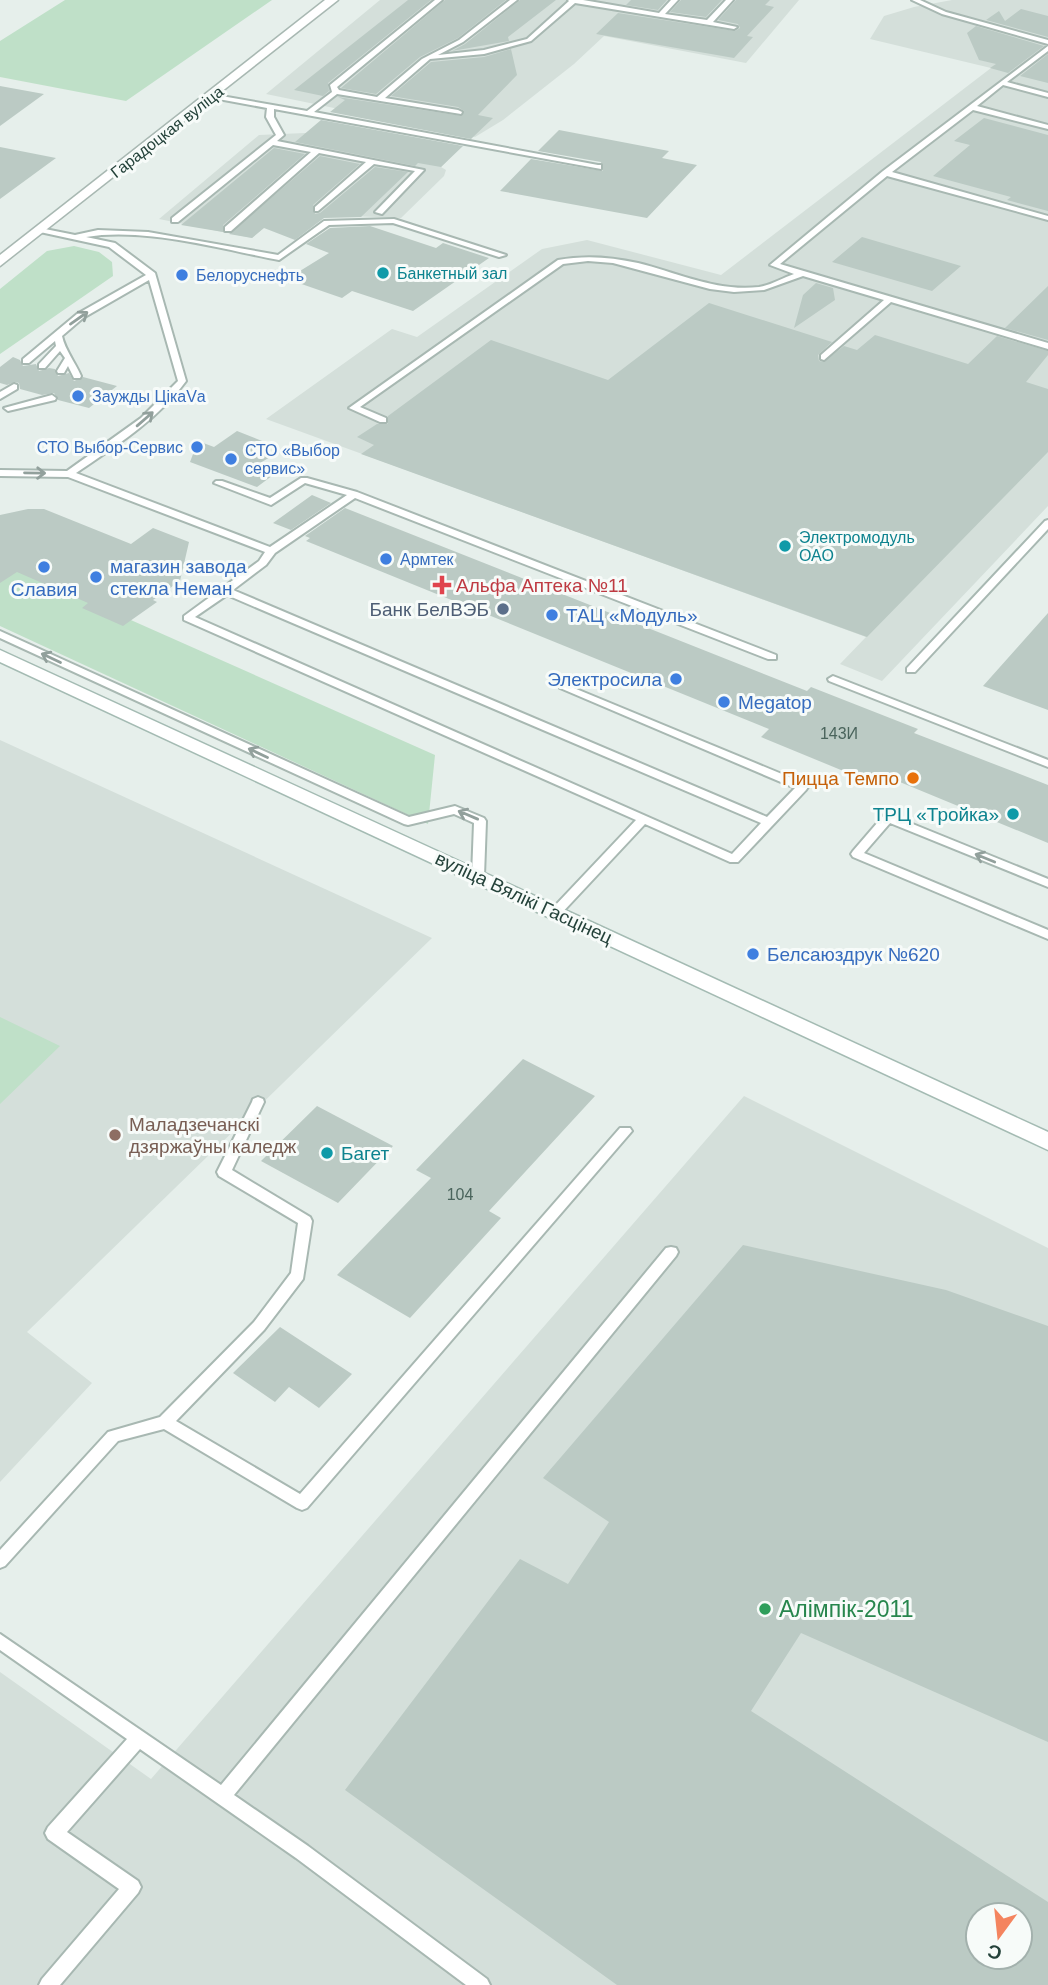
<svg xmlns="http://www.w3.org/2000/svg" width="1048" height="1985" font-family="Arial,sans-serif">
<style>
.built{fill:#d4dfda;fill-rule:evenodd}
.green{fill:#bfe0c8}
.building{fill:#bbcac4;fill-rule:evenodd}
.lines{fill:none;stroke-linecap:round;stroke-linejoin:round}
.service-casing{stroke:#a8b8b2;stroke-width:4}
.tertiary-casing{stroke:#a8b8b2;stroke-width:3}
.secondary-casing{stroke:#a4bbb3;stroke-width:3}
.service{fill:#fff;fill-rule:evenodd}
.tertiary{fill:#fff;fill-rule:evenodd}
.secondary{fill:#fff;fill-rule:evenodd}
.oneway{stroke:#92a09c}
.culture-dot{fill:#0f9aa8;stroke:#f7fbf9;stroke-width:2.5}
.shop-dot{fill:#3f7fe0;stroke:#f7fbf9;stroke-width:2.5}
.health-dot{fill:#e0444e;stroke:#f7fbf9;stroke-width:2.5}
.service-dot{fill:#5c6f8a;stroke:#f7fbf9;stroke-width:2.5}
.food-dot{fill:#e8710a;stroke:#f7fbf9;stroke-width:2.5}
.education-dot{fill:#8d6e63;stroke:#f7fbf9;stroke-width:2.5}
.leisure-dot{fill:#2e9e5b;stroke:#f7fbf9;stroke-width:2.5}
.labels{text-anchor:middle;dominant-baseline:central;stroke-width:6;stroke-linejoin:round;paint-order:stroke}
.far-street-label{font-size:16px;fill:#24423a;stroke:#f7fbf9}
.far-culture-label{font-size:16px;fill:#0d838f;stroke:#f7fbf9;text-anchor:start}
.far-shop-label{font-size:16px;fill:#366cbe;stroke:#f7fbf9;text-anchor:start}
.number-label{font-size:16px;fill:#4a645c}
.shop-label{font-size:19px;fill:#366cbe;stroke:#f7fbf9;text-anchor:start}
.health-label{font-size:19px;fill:#be3a42;stroke:#f7fbf9;text-anchor:start}
.service-label{font-size:19px;fill:#4e5e75;stroke:#f7fbf9;text-anchor:end}
.food-label{font-size:19px;fill:#c56008;stroke:#f7fbf9;text-anchor:end}
.culture-label{font-size:19px;fill:#0d838f;stroke:#f7fbf9;text-anchor:end}
.street-label{font-size:19px;fill:#24423a;stroke:#f7fbf9}
.education-label{font-size:19px;fill:#785e54;stroke:#f7fbf9;text-anchor:start}
.near-leisure-label{font-size:23px;fill:#27864d;stroke:#f7fbf9;text-anchor:start}
</style>
<rect width="100%" height="100%" fill="#e6efeb"/>
<path class="built" d="M380 0H799L746 63 604 36 574 64 503 120 475 137 266 94Z
M952 0H1048V506L882 681 840 664 866 637 266 419 392 329 417 337 542 249 587 240 721 275 991 68 870 39 884 16 914 7Z
M305 133 448 160 441 167 446 170 444 176 401 218 302 214 283 211 252 238 159 219 259 135Z
M0 740 432 938 27 1332 92 1383 0 1482Z
M744 1096 1048 1248V1985H0V1672L151 1779ZM978 1915H1020V1957H978Z"/>
<path class="green" d="M65 0H272L126 101 0 77V41Z
M74 246 99 252 112 262 113 276 0 354V289L47 251Z
M0 562 435 755 428 824 0 626Z
M0 1017 60 1046 0 1104Z"/>
<path class="building" d="M408 0H431L328 83 329 91 323 96 294 90Z
M445 0H506L458 38 420 57 376 94 341 88Z
M520 0H556L508 37 509 41 452 51 465 44Z
M631 0H667L658 10 626 5Z
M681 0H722L706 17 670 12Z
M736 0H770L765 5 774 7 747 36 753 37 734 58 596 34 618 13 735 31 740 28 738 24 718 20Z
M1021 9 1048 16V37L986 20 999 11 1005 21Z
M976 26 1044 46 1008 73 990 68 996 64 979 60 967 33Z
M511 49 517 75 478 115 493 118 471 139 330 112 345 100 338 97 462 116 464 111 458 107 391 96 431 62 484 57Z
M1048 54V83L1020 76Z
M0 86 44 94 0 126Z
M984 118 1048 135V211L1007 200 1011 197 933 176 970 145 954 141Z
M321 120 463 146 441 167 418 163 415 166 295 142Z
M559 130 669 151 662 158 697 165 647 218 500 191 531 159 603 171 601 162 538 151Z
M0 147 56 158 0 199Z
M274 148 305 154 223 225V232L181 225Z
M320 156 360 164 313 205 315 214 320 213 375 167 408 172 361 217 324 218 295 240 264 228 252 238 229 234Z
M370 226 436 248 443 243 489 258 413 311 352 291 342 298 287 279 329 253 306 244 330 228Z
M862 237 961 266 932 291 832 262Z
M816 283 833 288 835 300 794 328 803 295Z
M1048 286V340L1005 328Z
M709 303 832 342 818 355 819 361 823 362 844 346 857 350 875 335 968 364 997 336 1048 351V355L1026 382 1048 389V452L867 637 361 454 374 445 357 437 377 424H388V416L491 340 608 380Z
M13 357 20 360 23 366 36 364 39 371 49 368 55 369 58 376 69 373 74 381 83 377 117 386 89 408 58 400 54 393 42 395 20 389 19 383 15 382 7 385 0 383V367Z
M237 431 267 443 256 450 272 456 260 463 280 470 257 487 190 462 198 441 214 447Z
M312 495 331 503 291 530 273 523Z
M345 508 807 691 811 687 918 729 914 733 1048 785V843L878 773 870 782 761 737 769 729 306 541 310 538 305 536Z
M28 509H44L131 544 153 528 189 542 180 581 153 600 157 602 123 626 82 608 88 603 17 572 0 583V515Z
M1048 613V710L983 686Z
M523 1059 595 1096 489 1211 501 1218 410 1318 337 1275 431 1178 416 1170Z
M317 1106 393 1146 338 1203 261 1161Z
M743 1245 946 1290 1048 1326V1742L801 1633 751 1711 1048 1902V1985H617L345 1790 520 1559 568 1584 609 1522 543 1478ZM978 1915H1020V1957H978Z
M280 1327 352 1374 319 1408 289 1387 275 1402 233 1373Z"/>
<g class="lines">
<g class="service-casing">
<path id="service" d="M435 0H442L337 87 339 90 377 97 422 59 459 40 510 0H517L463 42 438 55 484 50 527 39 569 1 568 0H583L659 13 671 0H678L665 14 707 20 726 0H733L713 22 737 27 734 29 575 3 531 41 484 54 430 59 385 98 458 110 462 112 461 114 337 94 314 112 598 165H601V169L274 109V117L284 135 277 141 424 170 382 214 375 212 415 171 374 164 318 211H315V207L366 162 319 153 231 231H225V227L311 152 273 145 178 222H172V218L276 135 266 117 267 108 213 98H210V94L307 111 332 92 330 85Z
M912 0H920L946 12 1048 40V44L942 14Z
M1048 46V51L1007 82 1048 93V97L1003 85 977 106 1048 125V129L973 110 892 172 1048 216V220L887 176 780 264 1048 343V349L891 302 824 360 821 359V355L884 300 803 276 764 290 734 292 710 289 613 263 588 261 563 264 360 407 386 418V422H380L349 408 558 260C585 255 611 257 638 263 678 273 717 292 759 287 771 285 783 278 794 274L770 265 883 171Z
M394 219 506 255 499 257 393 223 329 225 279 260C221 249 144 227 86 237L115 243 155 273 186 381C157 420 116 446 76 473L270 547 347 495 305 483 271 505 214 483 216 481H222L270 498 301 478H307L357 492 776 655V659H768L355 498 275 553 266 565 233 590 767 817 795 788 560 688 561 686H569L806 784 808 787 806 790 738 862H730L645 824 558 917H550L548 914 550 911 636 820 184 620V616L259 561 265 552 68 477 0 476V470L67 471 141 418 178 381 149 280 83 318 62 336C65 350 75 362 81 376L80 378H74L68 366 64 373H58L57 371 65 358 60 351 45 368H39V364L56 346 55 341 29 363H23V359L77 314 146 275 109 247 40 232V228L75 235 98 230 148 232 278 255 324 221ZM227 595 761 823 732 854 195 617Z
M14 384 17 385V389L0 399V392Z
M52 395 56 398 55 400 8 411 4 408Z
M1048 520V529L915 672H907V668L1045 521Z
M0 631 409 817 455 806 484 818 486 821 484 876 478 880 472 876 474 823 454 814 408 825 404 824 0 638Z
M833 676 1048 760V767L829 681 828 679Z
M888 814 1048 879V887L890 823 864 853 1048 930V939L853 857 851 854 853 851 884 815Z
M258 1097 263 1099 264 1102 232 1170 310 1217 312 1221 303 1279 264 1330 176 1421 300 1494 620 1128H630L632 1131 307 1508 302 1510 297 1508 164 1429 118 1441 5 1566 0 1568V1550L108 1432 160 1417 254 1322 291 1273 298 1223 219 1176 217 1172 252 1102 253 1099Z
M671 1247 676 1248 678 1252 676 1256 234 1795 308 1846 487 1979 490 1985H466L296 1858 140 1749 67 1832 138 1881 141 1887 138 1893 60 1985H39L42 1979 119 1889 48 1839 45 1833 48 1827 127 1739 0 1650V1634L221 1785 666 1248Z"/>
</g>
<g class="tertiary-casing">
<path id="tertiary" d="M325 0H338L0 266V255Z"/>
</g>
<g class="secondary-casing">
<path id="secondary" d="M0 650 1048 1132V1150L0 662Z"/>
</g>
<use href="#service" class="service"/>
<use href="#tertiary" class="tertiary"/>
<use href="#secondary" class="secondary"/>
</g>
<defs><path id="oneway-shaft" d="M-6 0H5M1.5-3L5.5 0L1.5 3" fill="none" stroke-width="1.6" stroke-linecap="round" stroke-linejoin="round" transform="scale(1.75)"/></defs>
<g class="oneway">
<use href="#oneway-shaft" transform="translate(79 318) rotate(-35)"/>
<use href="#oneway-shaft" transform="translate(145 419) rotate(-41)"/>
<use href="#oneway-shaft" transform="translate(35 473) rotate(1)"/>
<use href="#oneway-shaft" transform="translate(51 658) rotate(-155)"/>
<use href="#oneway-shaft" transform="translate(258 753) rotate(-155)"/>
<use href="#oneway-shaft" transform="translate(468 815) rotate(-157)"/>
<use href="#oneway-shaft" transform="translate(985 858) rotate(-158)"/>
</g>
<g class="culture-dot">
<circle cx="383" cy="273" r="7"/>
<circle cx="785" cy="546" r="7"/>
<circle cx="1013" cy="814" r="7"/>
<circle cx="327" cy="1153" r="7"/>
</g>
<g class="shop-dot">
<circle cx="182" cy="275" r="7"/>
<circle cx="78" cy="396" r="7"/>
<circle cx="197" cy="447" r="7"/>
<circle cx="231" cy="459" r="7"/>
<circle cx="386" cy="559" r="7"/>
<circle cx="44" cy="567" r="7"/>
<circle cx="96" cy="577" r="7"/>
<circle cx="552" cy="615" r="7"/>
<circle cx="676" cy="679" r="7"/>
<circle cx="724" cy="702" r="7"/>
<circle cx="753" cy="954" r="7"/>
</g>
<path class="health-dot" d="M438.5 574.5h7v7h7v7h-7v7h-7v-7h-7v-7h7z"/>
<circle class="service-dot" cx="503" cy="609" r="7"/>
<circle class="food-dot" cx="913" cy="778" r="7"/>
<circle class="education-dot" cx="115" cy="1135" r="7"/>
<circle class="leisure-dot" cx="765" cy="1609" r="7"/>
<g class="labels">
<g class="far-street-label">
<text transform="translate(167 132) rotate(-38)">Гарадоцкая вуліца</text>
</g>
<g class="far-culture-label">
<text x="397" y="273">Банкетный зал</text>
<text x="799" y="537">Электромодуль<tspan x="799" dy="18">ОАО</tspan></text>
</g>
<g class="far-shop-label">
<text x="196" y="275">Белоруснефть</text>
<text x="92" y="396">Заужды ЦікаVа</text>
<text x="183" y="447" text-anchor="end">СТО Выбор-Сервис</text>
<text x="245" y="450">СТО «Выбор<tspan x="245" dy="18">сервис»</tspan></text>
<text x="400" y="559">Армтек</text>
</g>
<g class="number-label">
<text x="839" y="733">143И</text>
<text x="460" y="1194">104</text>
</g>
<g class="shop-label">
<text x="110" y="566">магазин завода<tspan x="110" dy="22">стекла Неман</tspan></text>
<text x="44" y="589" text-anchor="middle">Славия</text>
<text x="566" y="615">ТАЦ «Модуль»</text>
<text x="662" y="679" text-anchor="end">Электросила</text>
<text x="738" y="702">Megatop</text>
<text x="767" y="954">Белсаюздрук №620</text>
</g>
<g class="health-label">
<text x="456" y="585">Альфа Аптека №11</text>
</g>
<g class="service-label">
<text x="489" y="609">Банк БелВЭБ</text>
</g>
<g class="food-label">
<text x="899" y="778">Пицца Темпо</text>
</g>
<g class="culture-label">
<text x="999" y="814">ТРЦ «Тройка»</text>
<text x="341" y="1153" text-anchor="start">Багет</text>
</g>
<g class="street-label">
<text transform="translate(524 898) rotate(25)">вуліца Вялікі Гасцінец</text>
</g>
<g class="education-label">
<text x="129" y="1124">Маладзечанскі<tspan x="129" dy="22">дзяржаўны каледж</tspan></text>
</g>
<g class="near-leisure-label">
<text x="779" y="1609">Алімпік-2011</text>
</g>
</g>
<g transform="translate(999 1936) rotate(195)"><circle r="33" fill="#f7fbf9" stroke="#a3b1ad" stroke-width="2"/>
<path d="M0-5L12 26L0 18L-12 26Z" fill="#f4845f"/>
<text y="-10" font-size="19" font-weight="bold" text-anchor="middle" fill="#24423a">С</text>
</g>
</svg>
